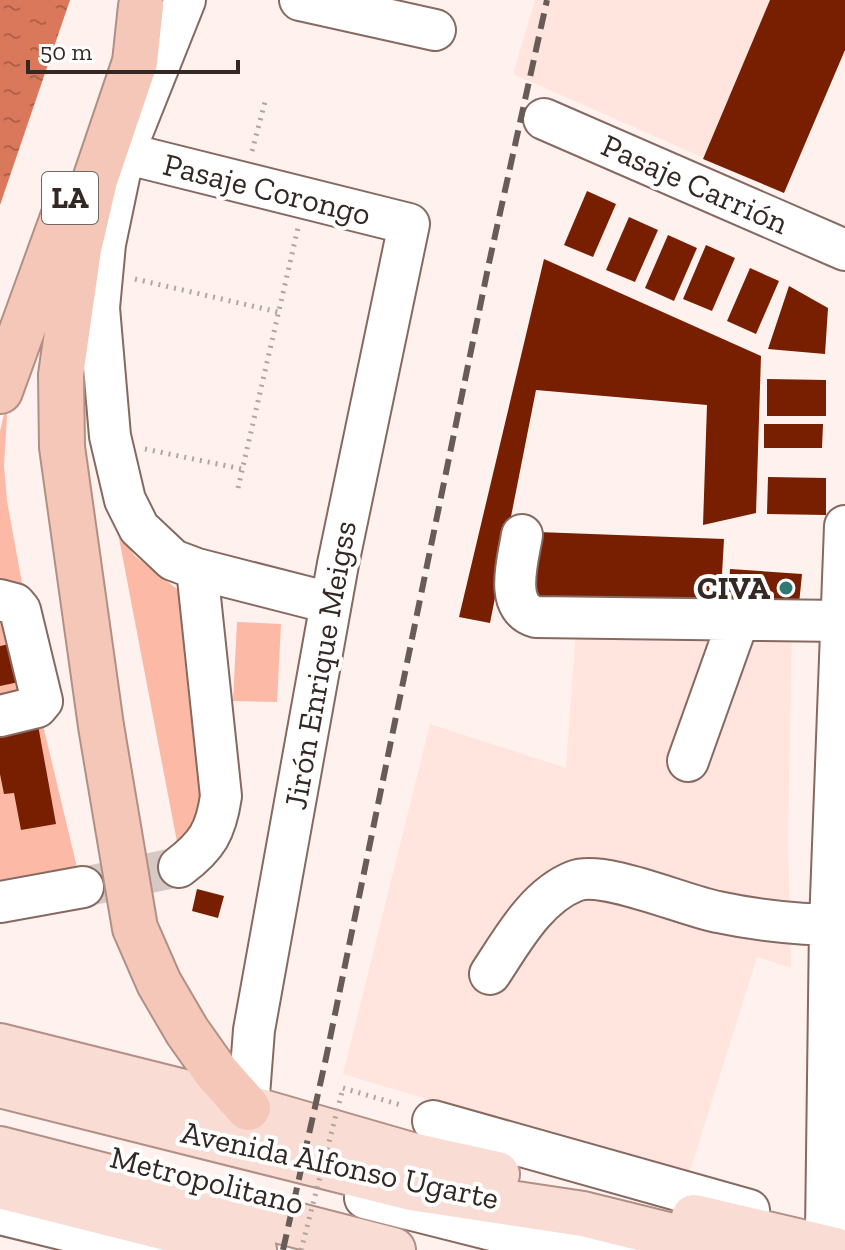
<svg xmlns="http://www.w3.org/2000/svg" width="845" height="1250" font-family="'Zilla Slab',serif">
<style>
.built{fill:#ffe5dd}
.green{fill:#fbb9a6}
.water{fill:url(#water-ripples)}
.building{fill:#771f00}
.lines{fill:none;stroke-linecap:round;stroke-linejoin:round}
.minor-tunnel{stroke:#d6c9c5;stroke-width:40;stroke-dasharray:40 20;stroke-linecap:butt}
.minor-casing{stroke:#866960;stroke-width:44}
.major-casing{stroke:#b18f85;stroke-width:48}
.highway-casing{stroke:#b18f85;stroke-width:48}
.path{stroke:#b2a5a1;stroke-width:5;stroke-dasharray:2 6;stroke-linecap:butt}
.minor{stroke:#fff;stroke-width:40}
.major{stroke:#f9ddd5;stroke-width:44}
.highway{stroke:#f5c7b9;stroke-width:44}
.rail{stroke:#685c58;stroke-width:6;stroke-dasharray:16 8;stroke-linecap:butt}
.path-bridge{stroke:#b2a5a1;stroke-width:5;stroke-dasharray:2 6;stroke-linecap:butt}
.poi-dot{fill:#307872;stroke:#fff;stroke-width:3}
.labels{text-anchor:middle;dominant-baseline:central;stroke-width:8;stroke-linejoin:round;paint-order:stroke}
.shield{fill:#fff;stroke:#716866;stroke-width:2}
.shield-label{font-size:30px;font-weight:bold;fill:#342824}
.street-label{font-size:32px;fill:#342824;stroke:#fff}
.poi-label{font-size:32px;font-weight:bold;fill:#342824;stroke:#fff;text-anchor:end}
</style>
<defs>
<pattern id="water-ripples" width="26" height="14" patternUnits="userSpaceOnUse" patternTransform="scale(2)"><rect width="26" height="14" fill="#d9785b"/><path d="M2 4q2-2 4 0t4 0M15 11q2-2 4 0t4 0" fill="none" stroke="#b1624b"/></pattern>
</defs>
<rect width="100%" height="100%" fill="#fff1ed"/>
<path class="built" d="M535 0H845V50L784 193 513 74Z
M792 625 788 840 791 968 757 957 688 1177 343 1074 430 724 566 768 576 629Z"/>
<path class="green" d="M8 398 4 466 7 501 24 594 0 581V431Z
M118 533 135 556 177 589 183 602 205 778 200 820 178 847Z
M0 608 42 721 79 876 0 891Z
M237 622 281 624 277 702 233 701Z"/>
<path class="water" d="M0 0H70L0 205Z"/>
<path class="building" d="M770 0H845V50L784 193 703 159Z
M587 191 616 204 593 257 564 245Z
M629 217 658 230 635 282 606 270Z
M668 235 697 248 674 301 645 288Z
M706 245 735 258 712 311 683 299Z
M544 259 761 356 756 513 703 525 707 405 536 390 490 623 459 617Z
M750 268 779 281 756 334 727 321Z
M789 286 828 308 825 354 768 349Z
M767 379 826 380V416H767Z
M764 424H823L822 448H764Z
M768 477 826 478V515L767 514Z
M538 532 724 539 720 610 532 605Z
M730 569 802 574 799 604 728 599Z
M10 644 19 682 0 686V646Z
M38 725 56 824 21 830 14 793 4 794 0 774V733Z
M197 889 224 896 218 918 192 911Z"/>
<g class="lines">
<path class="minor-tunnel" d="M83 887 179 867"/>
<g class="minor-casing">
<path id="minor" d="M185 0 124 153 105 244 99 308 110 436 125 500 139 528 173 560 197 569 330 603
M300 0 435 30
M544 119 845 250
M124 153 409 224 338 564 254 1030 248 1108
M522 535C518 560 503 608 536 617L842 621
M0 600 15 604 20 610 42 701 37 707 0 716
M688 761 738 621
M179 867C207 846 216 831 221 796L197 569
M0 902 83 887
M490 974C512 941 536 896 575 881 604 870 685 906 718 912 760 921 802 925 845 925
M433 1121 749 1210
M365 1198 571 1250
M0 1214 147 1250
M543 1230 632 1250
M813 1246 826 1232 830 925 845 526"/>
</g>
<g class="major-casing">
<path id="major" d="M0 1046 248 1108 411 1155 497 1174
M0 1085 411 1188 583 1214 729 1250
M0 1149 393 1250
M0 1186 254 1250
M694 1217 835 1250"/>
</g>
<g class="highway-casing">
<path id="highway" d="M141 6 135 62 95 180 79 249 61 375 62 447 101 726 135 928 159 983 187 1031 216 1072 248 1108
M0 391 65 212"/>
</g>
<path class="path" d="M252 151 265 102
M135 279 278 312
M145 449 242 469
M238 488 298 228
M343 1088 404 1106"/>
<use href="#minor" class="minor"/>
<use href="#major" class="major"/>
<use href="#highway" class="highway"/>
<path class="rail" d="M283 1250 326 1058 489 263 547 0"/>
<path class="path-bridge" d="M301 1250 343 1088"/>
</g>
<circle class="poi-dot" cx="786" cy="588" r="8"/>
<g class="labels">
<rect class="shield" x="42" y="172" width="56" height="52" rx="6"/>
<g class="shield-label">
<text x="70" y="198">LA</text>
</g>
<g class="street-label">
<text transform="translate(695 184) rotate(24)">Pasaje Carrión</text>
<text transform="translate(267 189) rotate(14)">Pasaje Corongo</text>
<text transform="translate(320 665) rotate(-80)">Jirón Enrique Meigss</text>
<text transform="translate(340 1165) rotate(12)">Avenida Alfonso Ugarte</text>
<text transform="translate(207 1180) rotate(14)">Metropolitano</text>
</g>
<g class="poi-label">
<text x="770" y="588">CIVA</text>
</g>
</g>
<path d="M28 60v12h210v-12" fill="none" stroke="#342824" stroke-width="4"/>
<text x="40" y="60" font-size="24" fill="#342824" stroke="#ffffff" stroke-width="6" paint-order="stroke">50 m</text>
</svg>
